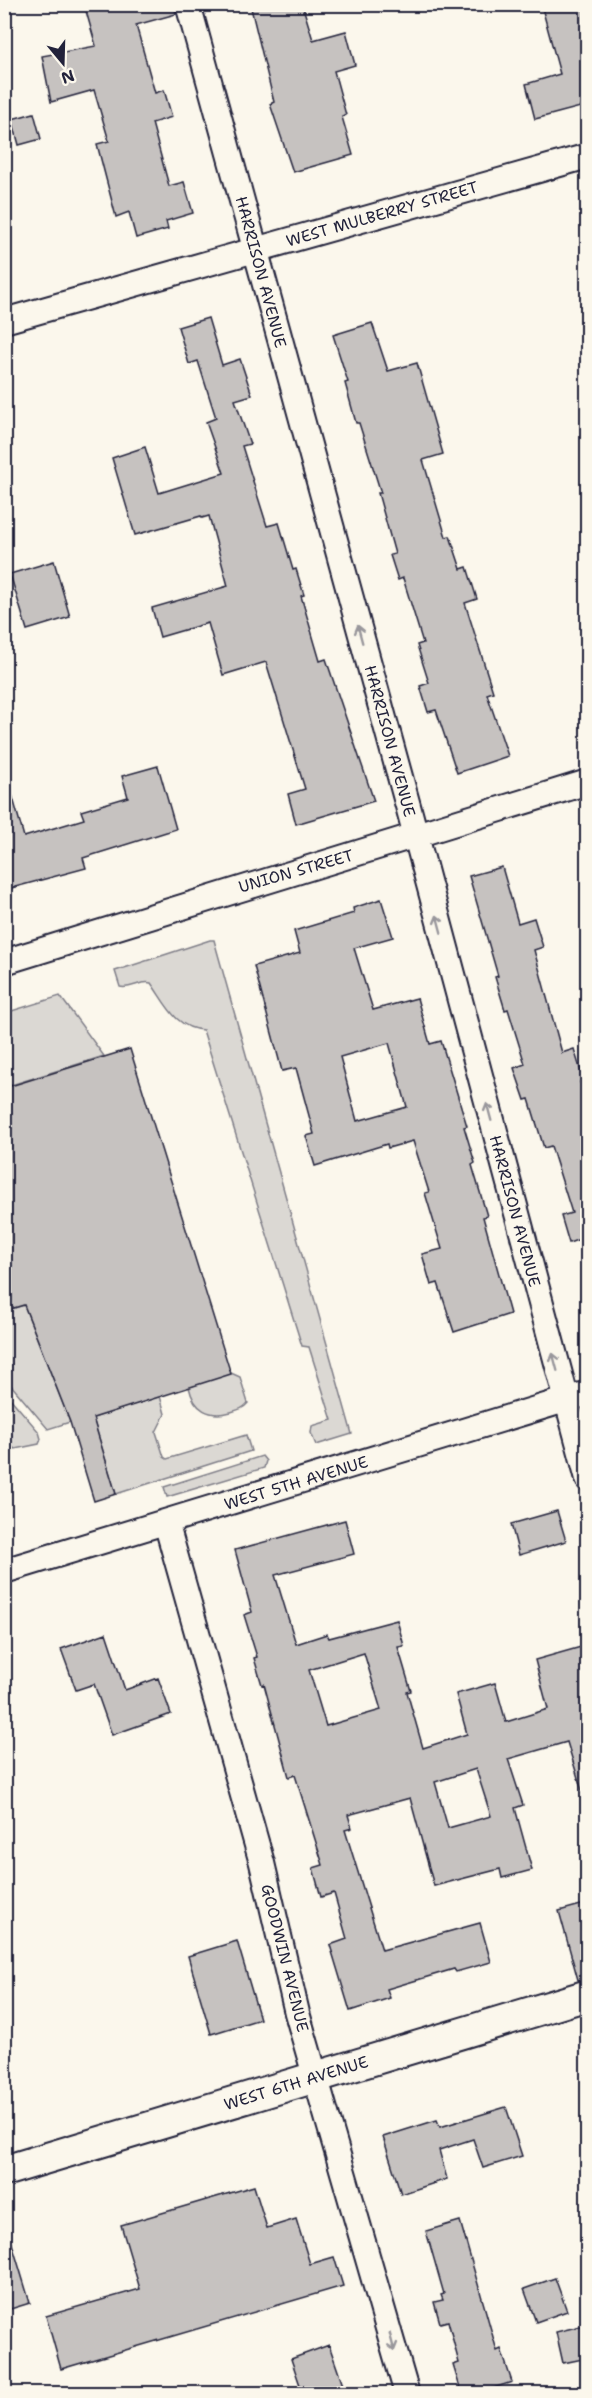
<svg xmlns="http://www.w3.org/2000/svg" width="592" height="2398" font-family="'Shantell Sans',sans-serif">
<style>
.green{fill:#dbd8d3;stroke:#7e7d87;stroke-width:1.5}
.building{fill:#c6c2c0;stroke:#22223b;stroke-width:1.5;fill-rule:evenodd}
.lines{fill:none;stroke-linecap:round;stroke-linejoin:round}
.minor-casing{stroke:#22223b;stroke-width:28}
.tertiary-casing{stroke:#22223b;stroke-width:34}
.minor{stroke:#fbf7ec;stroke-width:24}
.tertiary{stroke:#fbf7ec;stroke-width:30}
.oneway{stroke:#99979c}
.labels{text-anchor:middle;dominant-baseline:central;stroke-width:5;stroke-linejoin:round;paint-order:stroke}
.street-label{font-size:16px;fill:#22223b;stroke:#fbf7ec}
</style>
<rect width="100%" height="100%" fill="#fbf7ec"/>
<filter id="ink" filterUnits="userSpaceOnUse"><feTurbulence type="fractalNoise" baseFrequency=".0167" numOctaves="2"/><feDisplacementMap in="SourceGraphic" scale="12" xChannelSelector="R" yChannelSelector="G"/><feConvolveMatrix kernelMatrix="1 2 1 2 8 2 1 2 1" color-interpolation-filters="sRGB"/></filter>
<g filter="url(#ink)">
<path class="green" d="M210 940H214L352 1434 316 1445 311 1433 312 1426 332 1420 309 1347 302 1346 203 1030C176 1029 166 1004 151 983 140 980 131 990 120 987L115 971Z
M60 996 104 1056 8 1086 5 1072V1013Z
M24 1305 70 1422 48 1429 5 1378 4 1311Z
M231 1373 240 1377 248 1403C243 1409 238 1410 231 1412 209 1418 194 1410 189 1387Z
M4 1391 39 1432 41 1439 39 1444 15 1449 5 1443Z
M160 1396 165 1414 156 1432 164 1457 167 1459 246 1435 251 1451 116 1494 93 1418Z
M262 1456 266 1461 264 1468 167 1497 164 1487Z"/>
<path class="building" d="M84 4H174L176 14 136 25 155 93 164 90 172 117 152 123 169 186 184 182 193 213 166 221 168 229 136 238 129 212 116 217 97 144 109 141 94 90 51 102 42 56 96 46Z
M250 4H302L313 40 346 31 355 65 334 71 346 115 342 117 353 155 293 172 270 104 274 102Z
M541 4H588V105L535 119 526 84 560 74Z
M34 113 41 139 19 145 12 119Z
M208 318 222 365 240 359 252 395 235 400 250 444 242 446 267 526 279 523 293 570 296 569 304 595 301 596 320 661 326 659 374 801 296 824 288 794 305 789 266 662 223 675 208 623 160 637 152 608 228 586 209 516 202 518 201 516 135 535 112 458 145 447 159 493 224 473 206 422 216 418 198 361 189 364 178 327Z
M372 323 388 371 417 363 443 454 423 460 446 537 450 536 461 569 467 567 477 599 465 603 493 692 487 694 508 756 457 773 436 710 428 712 420 686 429 683 417 645 423 643 403 578 398 580 390 555 395 554 378 493H381L359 423H356L345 383 348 382 333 335Z
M54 561 70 617 27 630 10 574Z
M158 766 176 829 83 858 86 868 4 890V791H11L24 837 84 819 81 811 128 797 122 776Z
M502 867 518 923 534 918 543 947 534 950 562 1053 574 1049 584 1081 580 1082 588 1106V1245L582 1246 580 1239 569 1243 561 1216 572 1213 551 1146 544 1148 529 1099 525 1100 514 1068 525 1064 508 1009 505 1010 495 977 498 976 469 876Z
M381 899 393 937 354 948 373 1010 417 998 430 1044 441 1041 467 1126 464 1127 475 1163 472 1165 487 1216 483 1217 510 1314 454 1332 438 1283 431 1285 422 1254 442 1249 425 1193 429 1192 413 1141 388 1148 387 1144 315 1166 306 1136 314 1134 296 1068 282 1071 254 966 300 953 294 931 354 913 353 908ZM389 1043 407 1107 357 1121 340 1057Z
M130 1049 231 1374 93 1418 116 1494 94 1501 70 1422 24 1305 4 1311V1088Z
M557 1511 566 1541 519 1555 511 1524Z
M345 1520 354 1554 275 1575 296 1644 327 1634 329 1638 397 1620 404 1646 398 1647 411 1691 407 1692 423 1748 467 1734 456 1694 495 1683 506 1722 548 1709 535 1660 588 1645V1790L582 1791 567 1742 508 1759 523 1805 515 1808 532 1870 502 1878 500 1869 434 1886 410 1798 348 1815 352 1828 345 1830 382 1950 480 1923 491 1962 456 1972 454 1969 387 1989 390 1998 350 2011 330 1945 347 1939 334 1893 321 1897 313 1868 323 1865 295 1775 289 1777 264 1684 262 1685 254 1658 257 1657 244 1615 252 1612 235 1550ZM364 1653 381 1710 326 1726 309 1670ZM476 1769 491 1816 448 1828 435 1782Z
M106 1633 125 1690 158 1678 171 1714 112 1735 94 1684 76 1690 61 1649Z
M588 1903V1978L578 1980 559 1911Z
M237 1941 260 2019 211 2034 188 1956Z
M506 2107 522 2156 483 2168 473 2139 439 2150 447 2179 401 2194 383 2137 437 2120 440 2127Z
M254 2186 267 2228 296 2219 310 2264 334 2257 343 2286 61 2369 46 2316 140 2289 121 2225Z
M460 2221 497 2351 501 2349 512 2382 475 2394H462L453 2365 459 2363 448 2321 440 2323 434 2302 443 2300 441 2295 444 2294 426 2231Z
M10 2237 30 2303 4 2311V2238Z
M555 2278 567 2311 536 2322 524 2289Z
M585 2325 588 2358 563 2363 556 2332Z
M329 2345 346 2394H303L291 2359Z"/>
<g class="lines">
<g class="minor-casing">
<path id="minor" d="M188 4 408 806 588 1479
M4 321 588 156
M4 962 588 782
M166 1522 262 1863 297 2013 407 2394
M4 1571 588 1393"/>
</g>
<g class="tertiary-casing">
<path id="tertiary" d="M4 2171 588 1995"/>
</g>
<use href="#minor" class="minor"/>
<use href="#tertiary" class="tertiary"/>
</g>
<defs><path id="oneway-shaft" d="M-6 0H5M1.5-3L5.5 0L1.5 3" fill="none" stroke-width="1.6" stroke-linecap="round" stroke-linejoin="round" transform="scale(1.5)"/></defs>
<g class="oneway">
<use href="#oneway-shaft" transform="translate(360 634) rotate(-105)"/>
<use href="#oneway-shaft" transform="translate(439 924) rotate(-105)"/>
<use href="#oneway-shaft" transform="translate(489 1112) rotate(-105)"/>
<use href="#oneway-shaft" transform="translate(555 1362) rotate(-105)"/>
<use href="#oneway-shaft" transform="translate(392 2342) rotate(75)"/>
</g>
</g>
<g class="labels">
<g class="street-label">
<text transform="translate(382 214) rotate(-16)">WEST MULBERRY STREET</text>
<text transform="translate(261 272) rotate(75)">HARRISON AVENUE</text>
<text transform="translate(390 741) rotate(75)">HARRISON AVENUE</text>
<text transform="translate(296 871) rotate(-16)">UNION STREET</text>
<text transform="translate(515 1211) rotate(75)">HARRISON AVENUE</text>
<text transform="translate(296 1483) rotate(-17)">WEST 5TH AVENUE</text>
<text transform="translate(285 1958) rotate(76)">GOODWIN AVENUE</text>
<text transform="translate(296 2083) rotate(-17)">WEST 6TH AVENUE</text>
</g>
</g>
<rect width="592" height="2398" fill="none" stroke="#fbf7ec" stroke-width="24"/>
<rect x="12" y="12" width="568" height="2374" fill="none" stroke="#22223b" stroke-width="2" filter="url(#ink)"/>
<g transform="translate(63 63) rotate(161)" stroke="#fbf7ec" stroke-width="4.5" paint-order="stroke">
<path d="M0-4.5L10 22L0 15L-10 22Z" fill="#22223b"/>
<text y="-9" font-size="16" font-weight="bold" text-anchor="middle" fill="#22223b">N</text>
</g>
</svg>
